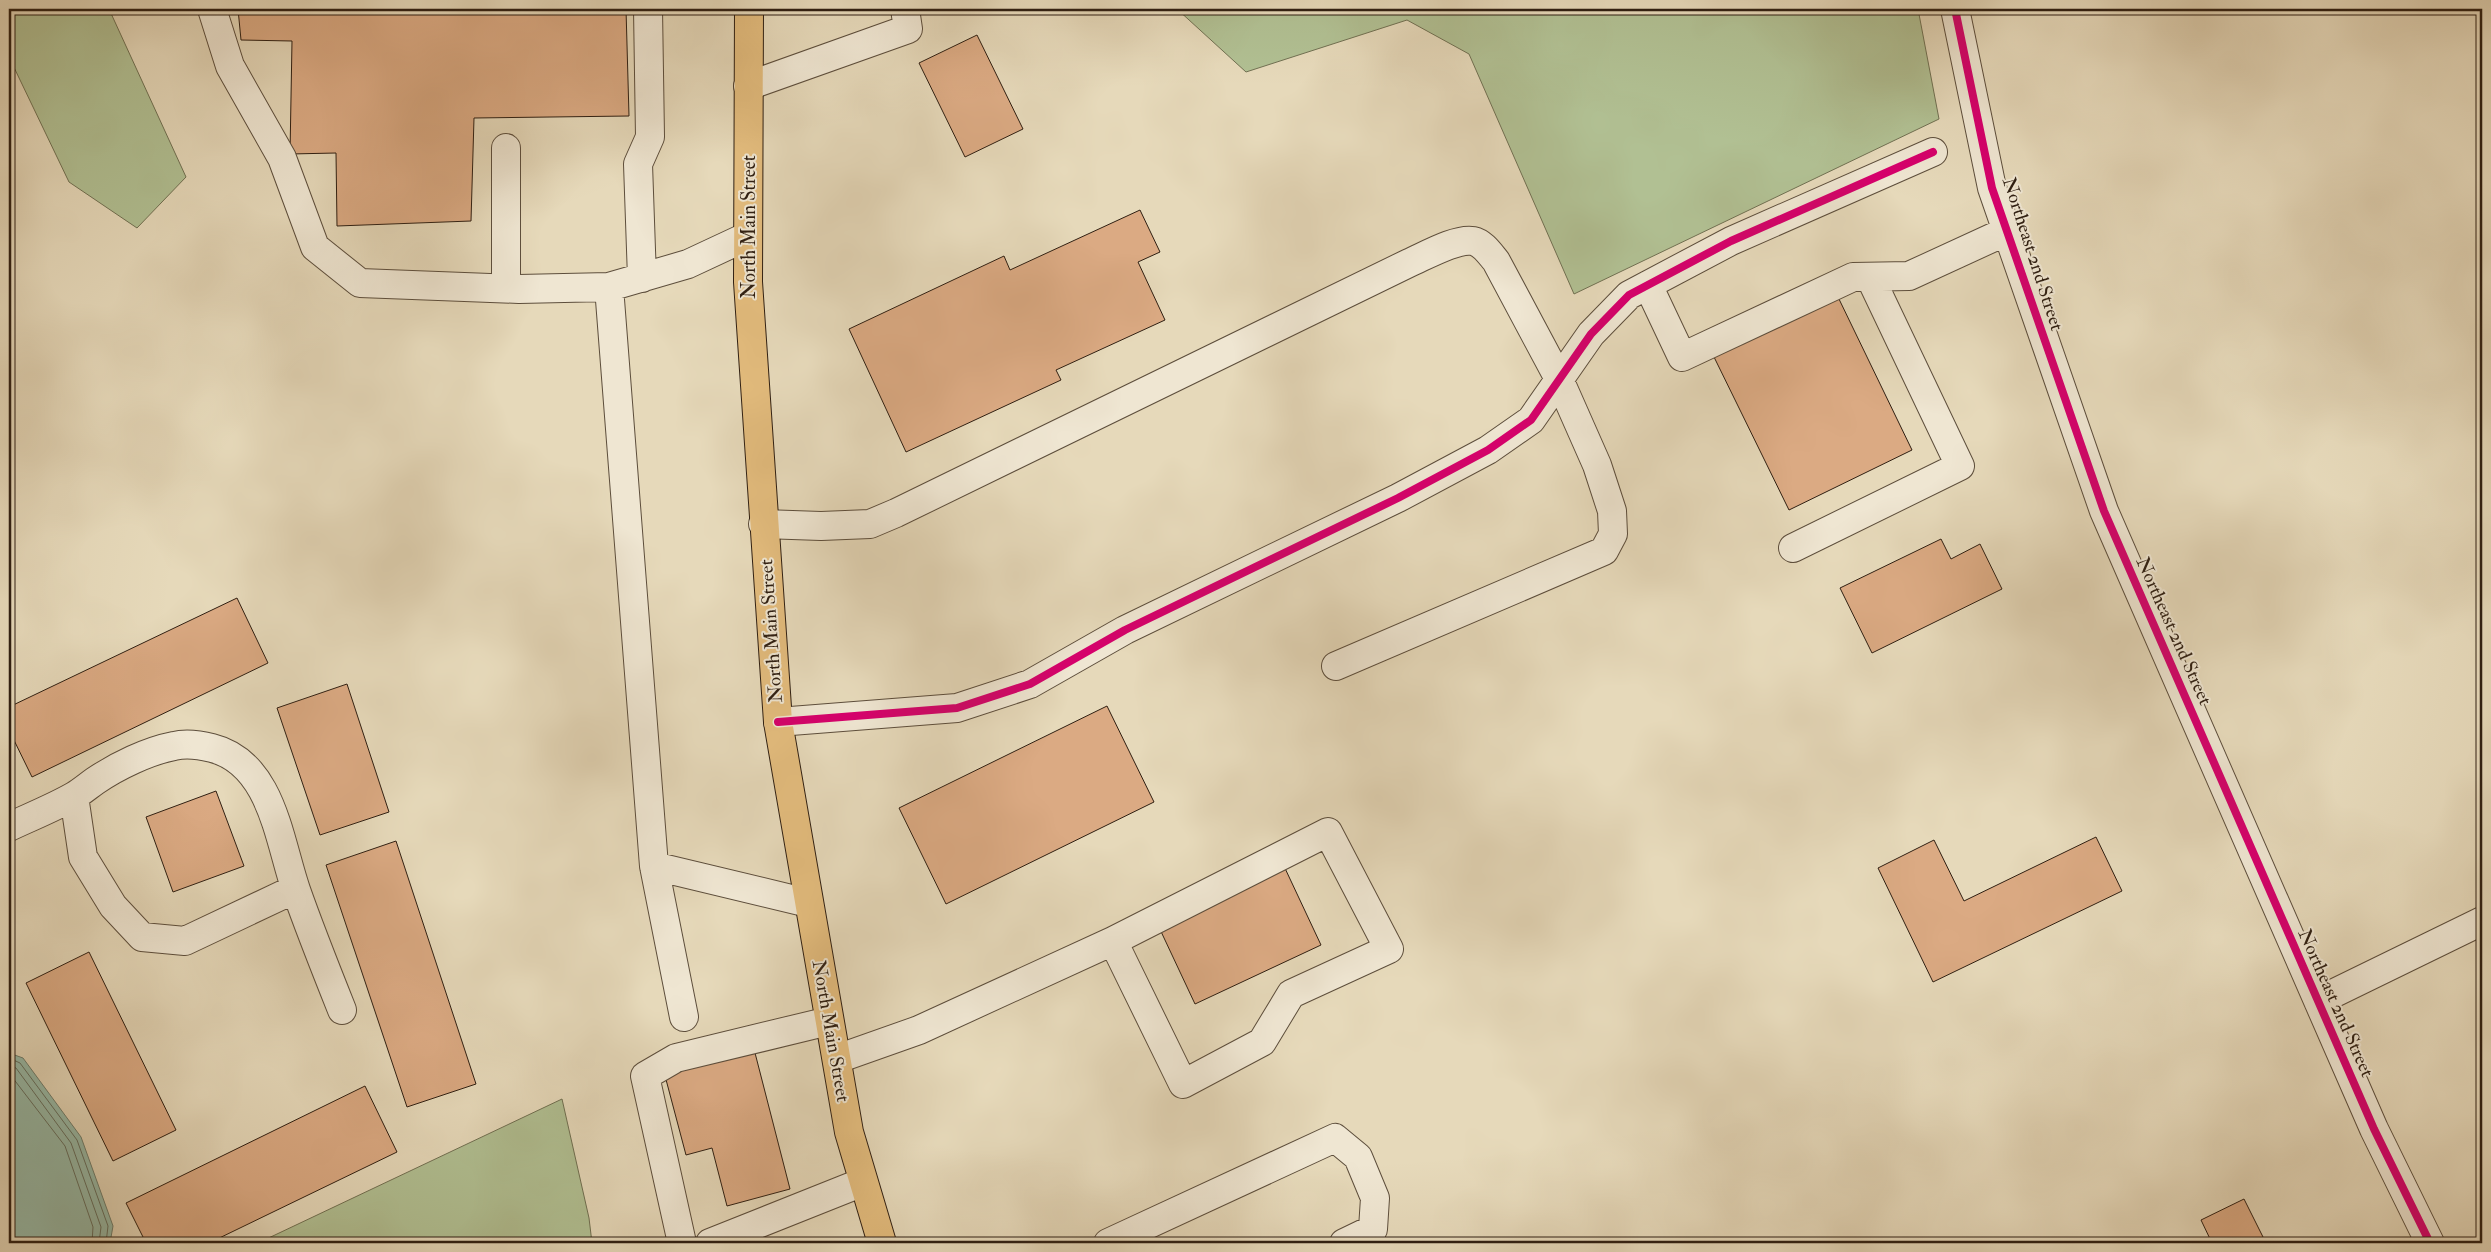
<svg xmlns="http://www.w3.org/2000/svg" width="2491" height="1252" font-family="'IM FELL Double Pica',serif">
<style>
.green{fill:#b1c093;stroke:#707052}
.water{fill:#97bba9;stroke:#6d7d6d}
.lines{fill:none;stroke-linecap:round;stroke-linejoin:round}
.shore{stroke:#636d5e;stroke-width:1}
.building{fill:#dbaa83;stroke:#2f1f12}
.minor-casing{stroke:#5d4e3c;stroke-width:30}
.major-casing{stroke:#2f1f12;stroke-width:30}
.minor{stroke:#efe6d2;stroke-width:28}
.major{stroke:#e3bc7d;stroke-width:28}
.cycleway-casing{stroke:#efe6d2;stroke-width:11}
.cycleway{stroke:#d6006c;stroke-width:8}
.labels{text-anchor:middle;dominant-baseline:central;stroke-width:4;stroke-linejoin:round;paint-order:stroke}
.street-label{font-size:19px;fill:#2f1f12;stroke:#efe6d2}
</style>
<rect width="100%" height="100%" fill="#e6d9ba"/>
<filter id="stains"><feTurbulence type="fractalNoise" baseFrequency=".004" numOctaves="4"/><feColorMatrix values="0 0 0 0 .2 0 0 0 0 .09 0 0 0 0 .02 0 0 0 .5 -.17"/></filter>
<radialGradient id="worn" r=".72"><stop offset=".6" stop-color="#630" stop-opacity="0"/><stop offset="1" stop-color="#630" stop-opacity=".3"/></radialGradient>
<path class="green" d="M9 9H109L186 177 137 228 69 182 9 57Z
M1177 9H1918L1939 119 1574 294 1469 54 1407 20 1246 72Z
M562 1099 589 1218 592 1243H258Z"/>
<path class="water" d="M9 1053 23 1058 81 1137 113 1226 110 1243H9Z"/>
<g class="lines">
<path class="shore" d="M9 1058 20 1063 77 1140 108 1226 106 1243
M9 1065 16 1068 71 1143 101 1227 99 1243
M9 1073 65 1146 93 1227 92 1243"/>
</g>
<path class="building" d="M238 9H626L629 116 474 118 471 221 337 226 336 153 290 154 292 41 241 40Z
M977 35 1023 129 965 157 919 63Z
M1140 210 1160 252 1138 262 1165 320 1056 370 1061 380 906 452 849 329 1004 256 1010 270Z
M1838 297 1912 450 1789 510 1714 357Z
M1941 539 1951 559 1980 544 2002 589 1872 653 1840 588Z
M237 598 268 663 32 777 9 730V707Z
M347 684 389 812 320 835 277 708Z
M1107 706 1154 802 946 904 899 808Z
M216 791 244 866 173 892 146 817Z
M2096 837 2122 891 1933 982 1878 868 1934 840 1964 901Z
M396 841 476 1084 407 1107 326 865Z
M1283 864 1321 945 1195 1004 1157 923Z
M89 952 176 1130 113 1161 26 983Z
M754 1049 790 1189 727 1206 712 1148 686 1155 664 1072Z
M365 1086 397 1152 209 1243H146L126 1203Z
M2244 1199 2266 1243H2212L2201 1220Z"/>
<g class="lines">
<g class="minor-casing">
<path id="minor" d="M212 9 230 66 282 158 315 247 360 283 519 289 609 287 688 264 748 236
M1955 9 1992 188 2104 511 2374 1129 2430 1243
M748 86 908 29 905 9
M642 278 638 164 650 137 648 9
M1648 285 1682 357 1853 277 1909 276 2007 231
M609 287 654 866 684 1017
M506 288V148
M763 524 821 526 870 524 896 513 1409 263C1425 256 1456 238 1473 241 1483 243 1490 254 1496 261L1559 379 1597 465 1612 511 1613 534 1604 551 1336 666
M1793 548 1960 466 1870 277
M778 722 957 708 1030 684 1125 630 1398 498 1488 450 1531 420 1591 334 1629 295 1731 241 1933 152
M74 796 83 857 113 906 142 937 185 941 295 889
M9 827C30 817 53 808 74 796 81 792 88 786 95 781 117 766 148 751 174 746 186 743 200 745 212 748 272 763 279 841 296 890 310 930 326 970 342 1010
M654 866 808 903
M2318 1001 2482 921
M837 1059 919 1030 1113 941 1328 832 1389 949 1291 994 1262 1042 1183 1084 1113 941
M682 1243 645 1076 676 1058 829 1021
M710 1243 863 1182
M1108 1243 1335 1138 1358 1157 1375 1198 1373 1229 1344 1243"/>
</g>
<g class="major-casing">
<path id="major" d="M749 9 748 282 778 722 849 1132 882 1243"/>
</g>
<use href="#minor" class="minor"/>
<use href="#major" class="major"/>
<g class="cycleway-casing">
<path id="cycleway" d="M1955 9 1992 188 2104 511 2374 1129 2430 1243
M778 722 957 708 1030 684 1125 630 1398 498 1488 450 1531 420 1591 334 1629 295 1731 241 1933 152"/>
</g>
<use href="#cycleway" class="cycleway"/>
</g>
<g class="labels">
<g class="street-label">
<text transform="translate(749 227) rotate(-90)">North Main Street</text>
<text transform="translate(2033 254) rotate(72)">Northeast 2nd Street</text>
<text transform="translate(771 631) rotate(-94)">North Main Street</text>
<text transform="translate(2174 631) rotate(66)">Northeast 2nd Street</text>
<text transform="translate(2336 1003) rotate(66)">Northeast 2nd Street</text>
<text transform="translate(831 1031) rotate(80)">North Main Street</text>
</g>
</g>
<rect width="2491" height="1252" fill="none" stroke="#e6d9ba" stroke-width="30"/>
<rect x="10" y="10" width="2471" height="1232" fill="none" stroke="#2f1f12" stroke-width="2.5"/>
<rect x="15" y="15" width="2461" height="1222" fill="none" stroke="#2f1f12"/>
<rect width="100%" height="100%" filter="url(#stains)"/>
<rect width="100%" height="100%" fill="url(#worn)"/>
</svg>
